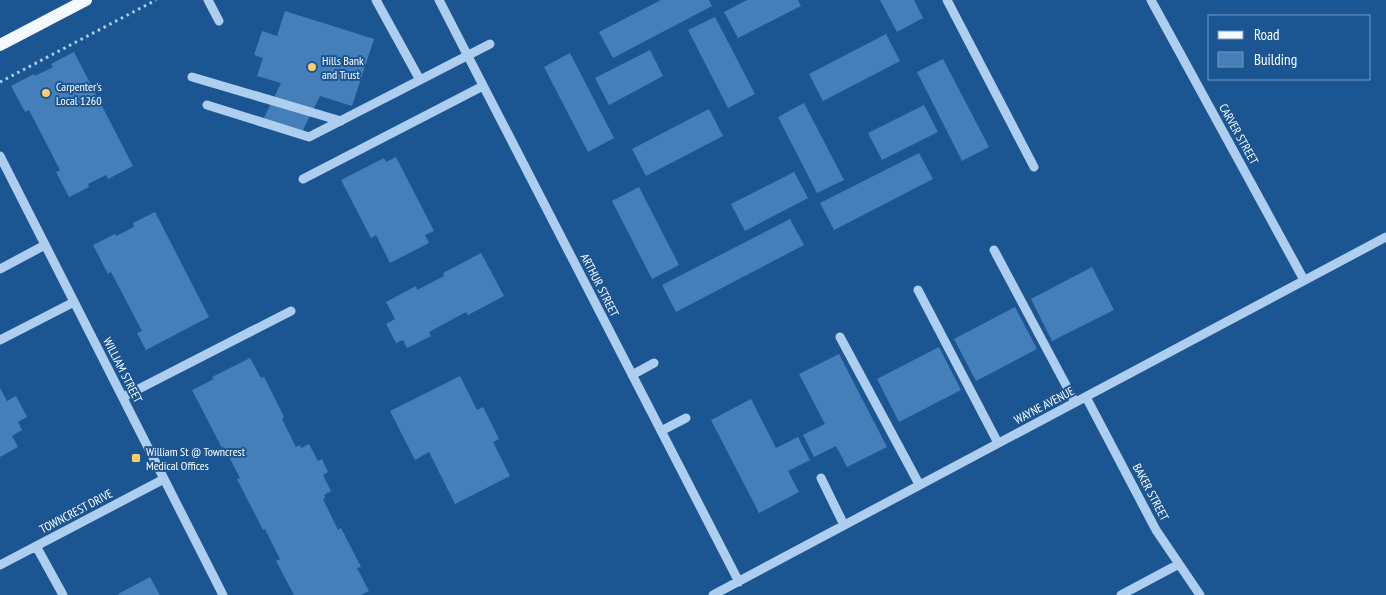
<svg xmlns="http://www.w3.org/2000/svg" width="1386" height="595" font-family="'PT Sans Narrow',sans-serif">
<style>
.building{fill:#457fb9}
.lines{fill:none;stroke-linecap:round;stroke-linejoin:round}
.path{stroke:#adceee;stroke-width:3;stroke-dasharray:2.5 4;stroke-linecap:butt}
.minor{stroke:#adceee;stroke-width:9}
.major{stroke:#f4f9ff;stroke-width:12}
.poi-dot{fill:#fecc6b;stroke:#1c5692;stroke-width:2}
.labels{text-anchor:middle;dominant-baseline:central;stroke-width:4;stroke-linejoin:round;paint-order:stroke}
.poi-label{font-size:12px;fill:#fff;stroke:#1c5692;text-anchor:start}
.street-label{font-size:12px;fill:#fff;stroke:#1c5692}
</style>
<rect width="100%" height="100%" fill="#1c5692"/>
<path class="building" d="M661 0H709L712 6 613 58 599 32Z
M747 0H798L801 6 738 38 724 12Z
M880 0H914L923 18 897 32Z
M285 11 374 39 352 106 320 96 301 134 262 122 281 83 257 76 263 58 254 55 262 31 277 36Z
M715 17 755 94 728 108 688 30Z
M886 34 900 61 823 101 809 74Z
M650 50 663 76 609 105 595 78Z
M74 52 133 166 108 179 106 175 88 184 89 187 69 197 56 172 60 170 29 110 25 112 11 86 34 74 35 76 53 67 51 64Z
M570 53 614 138 588 152 544 67Z
M943 59 989 147 962 161 917 72Z
M804 103 844 180 817 193 778 117Z
M924 105 938 132 882 160 868 133Z
M709 109 723 136 646 176 632 149Z
M919 153 933 179 834 230 820 203Z
M396 157 434 231 425 235 429 243 390 263 376 235 371 238 341 180 384 158 386 162Z
M794 172 808 198 745 231 731 204Z
M639 187 679 265 652 279 612 201Z
M155 212 209 317 146 350 137 333 142 331 111 272 108 274 93 245 115 234 116 236 134 227 133 223Z
M790 219 804 245 676 312 662 285Z
M481 253 504 296 468 315 466 312 429 332 431 336 407 348 403 340 396 343 386 324 395 319 386 302 416 286 417 290 444 276 443 273Z
M1092 267 1114 310 1052 341 1031 299Z
M1015 307 1037 349 976 381 954 339Z
M939 347 961 390 899 422 877 379Z
M839 354 887 447 847 467 836 446 814 457 803 435 825 424 799 374Z
M250 358 261 378 264 377 284 417 282 419 296 447 300 445 301 448 309 444 318 461 322 459 328 472 323 475 331 491 324 495 325 498 323 499 338 530 341 528 361 567 357 568 369 591 361 595H294L276 561 280 559 265 529 263 530 237 479 240 478 224 447 222 448 192 390 214 379 212 377Z
M460 376 477 410 483 407 499 439 493 442 510 476 455 504 429 452 415 460 390 411Z
M0 388 7 401 16 396 27 417 18 422 22 430 12 436 18 447 0 457Z
M751 399 776 448 798 437 810 460 788 471 799 492 759 513 711 420Z
M150 577 160 595H119L118 594Z"/>
<g class="lines">
<path class="path" d="M0 82 156 0"/>
<path class="minor" d="M208 0 219 21
M376 0 420 80 490 44
M439 0 739 582
M947 0 1034 167
M1151 0 1304 280
M192 77 341 121
M207 105 309 137 420 80
M0 156 223 595
M303 179 483 86
M994 250 1075 402
M0 269 45 245
M918 290 998 443
M840 337 919 484
M0 340 74 302
M632 375 654 363
M123 397 291 311
M1086 397 1156 530 1200 595
M661 431 686 418
M821 478 844 525
M36 546 63 595
M0 565 164 479
M713 595 1386 237
M1121 595 1179 564"/>
<path class="major" d="M0 45 86 0"/>
</g>
<g class="poi-dot">
<circle cx="312" cy="67" r="5"/>
<circle cx="46" cy="93" r="5"/>
<rect x="131" y="453" width="10" height="10" rx="2.5"/>
</g>
<g class="labels">
<g class="poi-label">
<text x="322" y="60">Hills Bank<tspan x="322" dy="14">and Trust</tspan></text>
<text x="56" y="86">Carpenter's<tspan x="56" dy="14">Local 1260</tspan></text>
<text x="146" y="451">William St @ Towncrest<tspan x="146" dy="14">Medical Offices</tspan></text>
</g>
<g class="street-label">
<text transform="translate(1239 134) rotate(61)">CARVER STREET</text>
<text transform="translate(600 285) rotate(63)">ARTHUR STREET</text>
<text transform="translate(123 370) rotate(63)">WILLIAM STREET</text>
<text transform="translate(1044 405) rotate(-28)">WAYNE AVENUE</text>
<text transform="translate(1151 492) rotate(62)">BAKER STREET</text>
<text transform="translate(76 511) rotate(-28)">TOWNCREST DRIVE</text>
</g>
</g>
<rect x="1208" y="15" width="162" height="65" fill="#1c5692" stroke="#779abe"/>
<rect x="1218" y="31" width="25" height="8" fill="#f4f9ff" stroke="#779abe"/>
<text x="1254" y="40" font-size="15" fill="#ffffff">Road</text>
<rect x="1218" y="52" width="25" height="15" fill="#457fb9" stroke="#779abe"/>
<text x="1254" y="65" font-size="15" fill="#ffffff">Building</text>
</svg>
